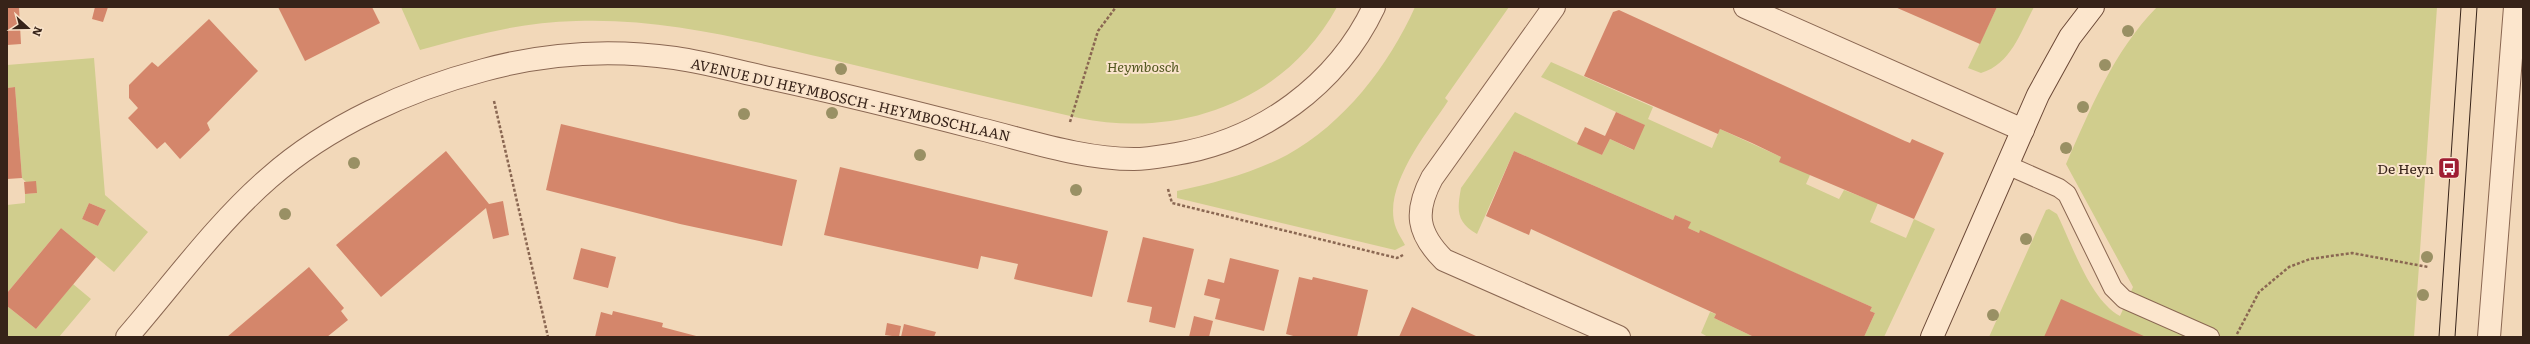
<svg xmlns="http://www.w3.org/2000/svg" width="2530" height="344" font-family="Literata,serif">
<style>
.green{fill:#d0cd8d;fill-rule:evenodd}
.building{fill:#d4866b}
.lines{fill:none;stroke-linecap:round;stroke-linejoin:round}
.lane-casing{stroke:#8a6752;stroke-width:20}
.street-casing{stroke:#8a6752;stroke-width:24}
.secondary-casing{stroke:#6b4836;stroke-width:24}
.path{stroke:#8a6752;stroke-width:2.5;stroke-dasharray:3 2;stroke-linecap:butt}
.lane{stroke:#fce6cd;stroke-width:18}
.street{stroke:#fce6cd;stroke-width:22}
.secondary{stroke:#fce6cd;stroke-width:22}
.tram{stroke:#372319;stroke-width:1}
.tree{fill:#999064}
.labels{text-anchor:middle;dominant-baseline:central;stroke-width:4;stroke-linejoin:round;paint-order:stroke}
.park-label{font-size:14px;font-style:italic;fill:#51561e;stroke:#f9e3ca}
.street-label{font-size:14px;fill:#372319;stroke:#f9e3ca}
.poi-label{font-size:14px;fill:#372319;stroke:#f9e3ca;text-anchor:end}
</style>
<rect width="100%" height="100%" fill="#f2d8b9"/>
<path class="green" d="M401 7H1337C1286 101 1180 139 1079 118 995 99 912 79 829 59 743 39 664 18 576 21 522 22 470 36 420 50Z
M1415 7H1509L1445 98 1448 101C1427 133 1381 188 1396 228 1398 234 1402 239 1405 245L1395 250 1177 198V191C1215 183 1253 173 1287 155 1344 124 1389 65 1415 7Z
M1997 7H2034C2020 33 2011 64 1981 73L1968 68Z
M2157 7H2437L2414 337H1989L2046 210 2049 209 2057 214C2072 244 2090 300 2120 316L2133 287 2066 164C2091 108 2113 52 2157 7Z
M94 58 105 195 148 232 114 272 61 228 7 293V205L25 203V194L37 193 22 178 15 87 7 88V65ZM89 203 106 210 98 226 82 219Z
M1551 62 1653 107 1648 119 1712 148 1720 129 1781 157 1810 175 1806 184 1839 199 1844 190 1878 203 1870 222 1906 238 1914 219 1935 229 1884 337H1864L1875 313 1870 311 1872 307 1700 231 1699 233 1688 228 1690 222 1675 215 1673 220 1514 151 1477 234C1456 222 1457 210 1461 188L1515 112 1602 155 1610 139 1633 150 1644 125 1541 77Z
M73 284 91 299 59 337H7V306L36 329Z
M1710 312 1716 314 1714 318 1754 337H1708L1701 333Z"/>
<path class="building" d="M7 7H19L21 44 7 45Z
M95 7H108L103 22 92 19Z
M278 7H372L380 23 305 61Z
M1895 7H1997L1980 44Z
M1619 10 1905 141 1910 143 1912 139 1944 153 1914 219 1779 162 1781 157 1752 143 1720 129 1718 134 1584 76 1613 12Z
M209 19 258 71 207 123 210 130 180 159 165 142 157 149 128 118 138 108 129 98V85L152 62 158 67Z
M15 87 22 178 7 179V88Z
M1616 112 1645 125 1634 150 1610 139 1602 155 1577 144 1585 127 1605 136Z
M561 124 797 180 782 246 680 224 546 190Z
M446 151 489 204 503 201 509 235 493 239 486 208 381 297 336 245Z
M1514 151 1673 220 1675 215 1691 222 1688 228 1699 233 1700 230 1872 307 1870 311 1875 313 1864 337H1754L1714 318 1716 314 1531 229 1529 235 1486 216Z
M840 167 1108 231 1092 297 1014 279 1018 264 981 256 978 269 824 235Z
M36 181 37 193 25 194 24 182Z
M89 203 106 210 98 226 82 219Z
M61 228 96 257 36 329 7 306V293Z
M1143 237 1194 249 1175 328 1149 322 1152 307 1127 302Z
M581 248 616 257 608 288 573 279Z
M1230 258 1279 270 1264 331 1215 319 1220 299 1204 295 1208 279 1224 283Z
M309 267 344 308 341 311 348 320 327 337H227Z
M1299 277 1312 280 1313 277 1368 290 1357 337H1297L1286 334Z
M2061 299 2146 337H2044Z
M1412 307 1476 336 1479 337H1399Z
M613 311 663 323 662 327 700 337H595L601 312 612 315Z
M1194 316 1213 321 1209 337H1189Z
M887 323 901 326 899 337 885 335Z
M904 324 936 332 934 337H901Z"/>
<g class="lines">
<g class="lane-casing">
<path id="lane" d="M2007 165 2059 188 2067 194 2113 288 2124 299 2210 337"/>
</g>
<g class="street-casing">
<path id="street" d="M1554 7 1432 178C1414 212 1417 233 1444 260L1619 337
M1745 7 2023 130
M127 337C173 284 216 224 269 178 329 125 408 90 484 70 546 53 612 49 675 58 708 63 740 72 773 79 842 94 911 111 980 129 1030 141 1082 159 1134 159 1148 159 1163 156 1176 154 1261 140 1337 85 1374 7
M2489 337 2515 7"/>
</g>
<g class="secondary-casing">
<path id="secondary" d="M1932 337 2038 95 2070 37 2093 7"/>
</g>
<path class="path" d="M494 101 548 337
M1070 122 1098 31 1116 7
M1168 189 1172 203 1397 258 1403 255
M2237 334 2259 292 2289 267 2310 259 2352 253 2428 267"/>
<use href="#lane" class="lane"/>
<use href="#street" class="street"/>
<use href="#secondary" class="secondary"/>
<path class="tram" d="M2439 337 2461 7
M2455 337 2477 7"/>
</g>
<g class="tree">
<circle cx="2128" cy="31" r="6"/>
<circle cx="2105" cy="65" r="6"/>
<circle cx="841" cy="69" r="6"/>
<circle cx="2083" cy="107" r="6"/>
<circle cx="832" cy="113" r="6"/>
<circle cx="744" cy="114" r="6"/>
<circle cx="2066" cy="148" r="6"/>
<circle cx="920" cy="155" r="6"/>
<circle cx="354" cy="163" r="6"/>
<circle cx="1076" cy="190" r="6"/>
<circle cx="285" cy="214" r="6"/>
<circle cx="2026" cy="239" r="6"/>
<circle cx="2427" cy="257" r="6"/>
<circle cx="2423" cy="295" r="6"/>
<circle cx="1993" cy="315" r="6"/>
</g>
<defs>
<g id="bus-square" transform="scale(1.15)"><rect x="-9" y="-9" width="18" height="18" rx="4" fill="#9f1d33" stroke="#f9e3ca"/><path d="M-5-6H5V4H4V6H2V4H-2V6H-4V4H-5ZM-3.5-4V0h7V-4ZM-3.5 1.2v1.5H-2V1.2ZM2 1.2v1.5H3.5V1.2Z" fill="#fff"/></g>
</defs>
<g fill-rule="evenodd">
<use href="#bus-square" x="2449" y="168"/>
</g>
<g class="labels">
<g class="park-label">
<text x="1143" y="66">Heymbosch</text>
</g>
<g class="street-label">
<text transform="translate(851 99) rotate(13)">AVENUE DU HEYMBOSCH - HEYMBOSCHLAAN</text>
</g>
<g class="poi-label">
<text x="2434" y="168">De Heyn</text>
</g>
</g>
<rect width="2530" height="344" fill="none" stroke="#372319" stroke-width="16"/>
<g transform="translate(28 28) rotate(111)" stroke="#f9e3ca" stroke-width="3" paint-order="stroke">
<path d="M0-3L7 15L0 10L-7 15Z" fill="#372319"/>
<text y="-6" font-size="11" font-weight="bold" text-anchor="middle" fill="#372319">N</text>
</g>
</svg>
